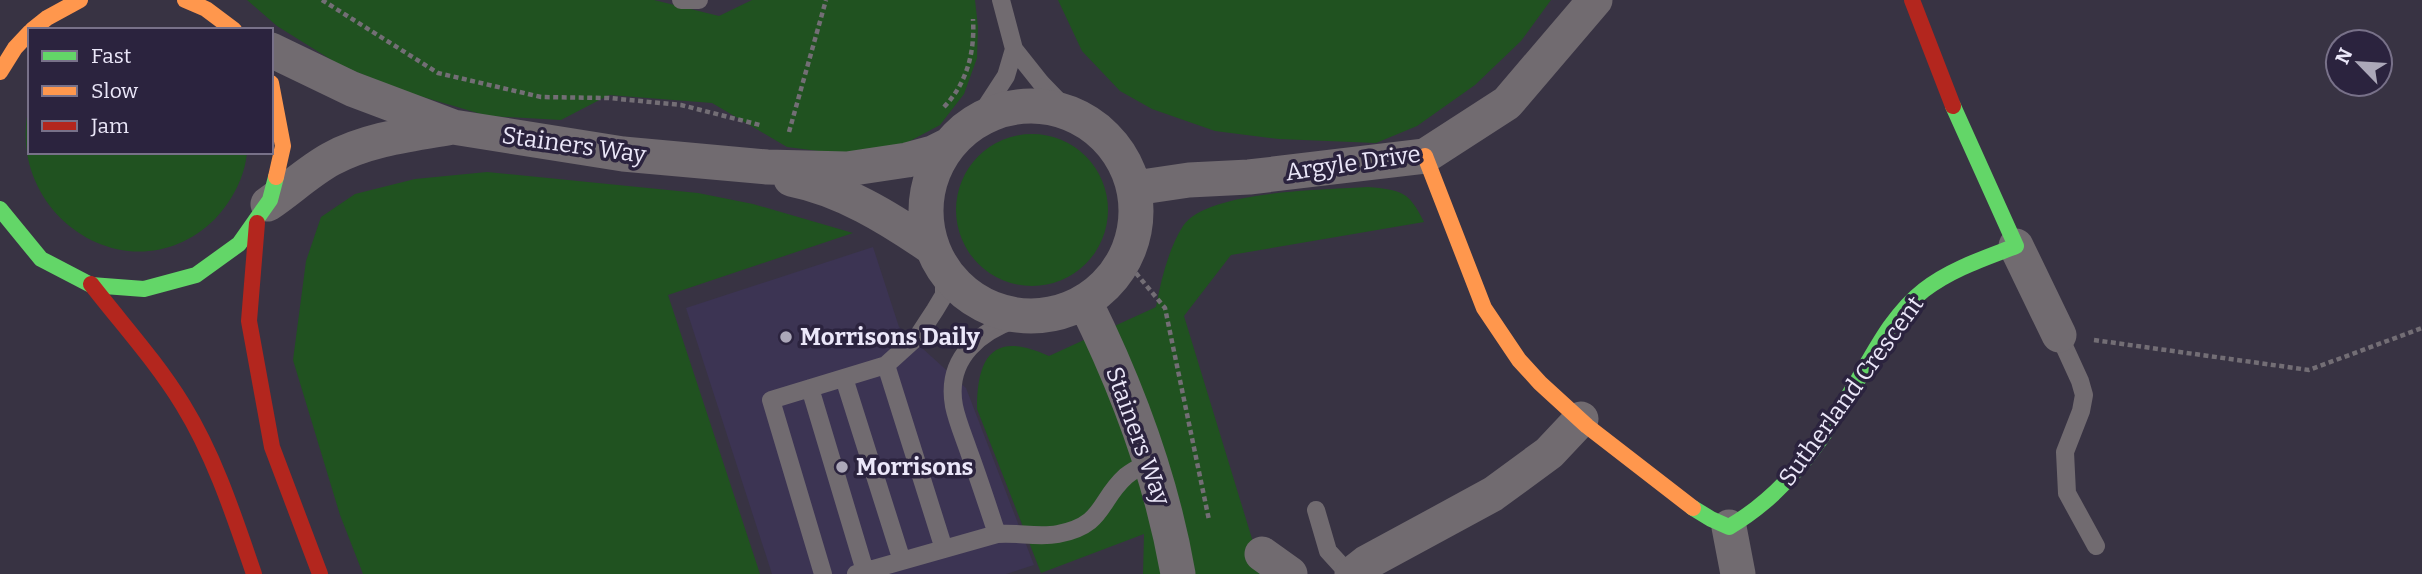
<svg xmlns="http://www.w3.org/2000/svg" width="2422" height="574" font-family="Bitter,serif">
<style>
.built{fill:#3c3453}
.green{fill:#205220}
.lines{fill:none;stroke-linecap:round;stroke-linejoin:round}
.path{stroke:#736e75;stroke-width:4.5;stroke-dasharray:5 3.5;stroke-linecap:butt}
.lane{stroke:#716b70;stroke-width:18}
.street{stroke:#716b70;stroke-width:35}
.fast{stroke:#63d668;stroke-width:16}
.slow{stroke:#ff974d;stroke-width:16}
.jam{stroke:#b3261e;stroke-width:16}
.poi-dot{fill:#aca8b9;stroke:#2b233e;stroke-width:2.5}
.labels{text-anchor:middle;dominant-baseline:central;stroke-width:7;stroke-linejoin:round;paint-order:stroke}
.street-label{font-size:24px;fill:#ebe7f9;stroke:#2b233e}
.poi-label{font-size:24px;font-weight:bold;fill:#ebe7f9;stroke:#2b233e;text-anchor:start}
</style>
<rect width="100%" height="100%" fill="#383343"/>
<path class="built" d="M873 247 899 327 966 388 1034 565 1006 574H772L686 308Z"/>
<path class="green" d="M247 0H654L719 16 752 0H975L978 27 977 58 964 94 940 125 897 148 842 154 787 147 712 103 609 95 561 120 488 116 399 90 338 64 277 26Z
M1058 0H1551L1521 41 1475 85 1417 126 1376 143 1279 139 1215 131 1152 109 1120 91 1082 51Z
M30 102V152H247C245 177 232 201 215 219 130 302 0 213 30 102Z
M956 210a76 76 0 1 1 152 0a76 76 0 1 1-152 0Z
M487 172 698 193 753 204 853 233 668 295 760 574H363L340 515 293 360 306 261 321 217 355 194 415 179Z
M1368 187C1401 190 1409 191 1424 222L1231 255 1184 316 1253 542 1267 574H1143L1144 534 1041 573 977 409C977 355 994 331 1049 356L1156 307C1161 280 1168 250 1183 226 1207 190 1325 190 1368 187Z"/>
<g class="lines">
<path class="path" d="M322 0 438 73 541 97 609 98 681 105 760 125
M944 107C967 83 975 52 973 19
M789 132 826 0
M1125 260 1165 308 1209 520
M2094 340 2309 370 2422 328"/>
<path class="lane" d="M681 0H699
M1001 0 1014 49 1041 83 1069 112
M978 119 1006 76 1014 49
M2059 335 2080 381 2084 395 2081 411 2065 452 2067 493 2096 546
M886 365 944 549
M844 378 902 561
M810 388 865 571
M1316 510 1328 551 1349 574
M997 534C1017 532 1038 538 1058 534 1105 525 1098 501 1126 476 1133 470 1142 466 1150 462
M823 574 771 400 886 365 918 336 935 310 944 295V272
M856 574 997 534C988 507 979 479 969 452 964 437 957 421 954 406 945 357 982 329 1023 317"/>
<path class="street" d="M271 50 352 89 453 127 623 154 767 167 847 169 907 160 933 153 947 146
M926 211a105 105 0 1 1 210 0a105 105 0 1 1-210 0Z
M791 179C842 189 889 218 931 247
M1135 188 1189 180 1249 177 1425 156 1507 103 1595 0
M268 204C289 190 309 171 331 159 368 139 412 134 453 127
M2016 246 2059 335
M1085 302C1127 387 1162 481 1178 574
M1729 527 1738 574
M1262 554 1290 574
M1352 574 1366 563 1493 494 1549 453 1581 419"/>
<path class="fast" d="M0 209 41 259 91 285 144 289 196 275 239 244 270 200 276 177
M1693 508 1711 519 1729 527C1787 493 1822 441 1855 385 1875 351 1893 314 1924 290 1951 269 1985 258 2016 246L1953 106"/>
<path class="slow" d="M185 0 206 9 234 30
M32 30 47 18 80 0
M0 72 15 48 30 32
M271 83 283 146 276 177
M1425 156 1484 308 1519 360 1540 383 1587 426 1693 508"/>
<path class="jam" d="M1912 0 1953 106
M257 223 249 321 272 447 320 574
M91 284C122 324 156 361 183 405 215 457 234 516 254 574"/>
</g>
<g class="poi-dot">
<circle cx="786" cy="337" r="7"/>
<circle cx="842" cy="467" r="7"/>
</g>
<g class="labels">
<g class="street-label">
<text transform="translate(574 145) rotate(8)">Stainers Way</text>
<text transform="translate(1353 163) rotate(-8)">Argyle Drive</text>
<text transform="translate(1851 391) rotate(-54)">Sutherland Crescent</text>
<text transform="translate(1138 436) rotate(70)">Stainers Way</text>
</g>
<g class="poi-label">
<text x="800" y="337">Morrisons Daily</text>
<text x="856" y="467">Morrisons</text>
</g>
</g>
<rect x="28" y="28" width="245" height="126" fill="#2b233e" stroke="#787189" stroke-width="2"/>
<rect x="42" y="51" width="35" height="10" fill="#63d668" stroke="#787189" stroke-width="2"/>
<text x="91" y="63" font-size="21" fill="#ebe7f9">Fast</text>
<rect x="42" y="86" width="35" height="10" fill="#ff974d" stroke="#787189" stroke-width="2"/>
<text x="91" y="98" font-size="21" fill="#ebe7f9">Slow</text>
<rect x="42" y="121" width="35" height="10" fill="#b3261e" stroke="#787189" stroke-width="2"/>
<text x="91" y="133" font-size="21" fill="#ebe7f9">Jam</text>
<g transform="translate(2359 63) rotate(295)"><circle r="33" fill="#2b233e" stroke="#787189" stroke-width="2"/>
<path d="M0-5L12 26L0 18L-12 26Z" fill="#aca8b9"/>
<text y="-10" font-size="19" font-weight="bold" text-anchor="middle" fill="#ebe7f9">N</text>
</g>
</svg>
